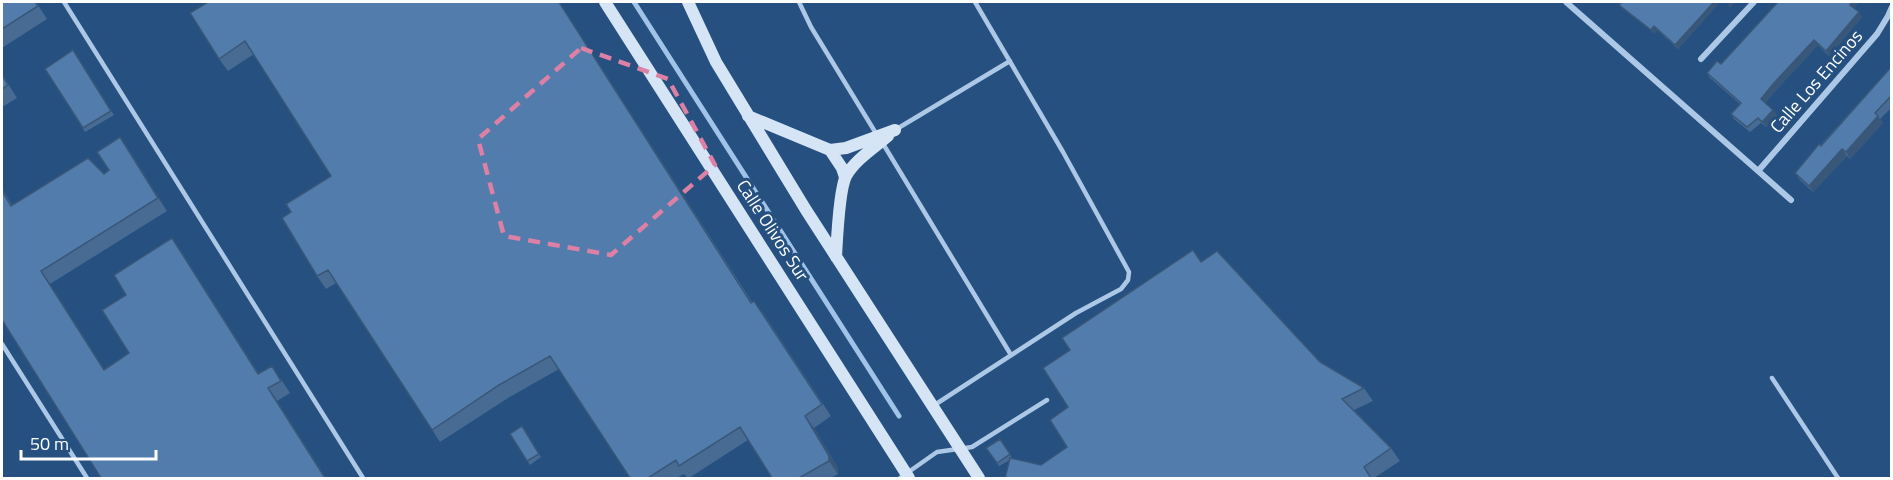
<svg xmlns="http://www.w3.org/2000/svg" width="1893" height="480" font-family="'Titillium Web',sans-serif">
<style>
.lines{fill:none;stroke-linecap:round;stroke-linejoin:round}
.stream{stroke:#a1c3e7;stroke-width:5}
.service{stroke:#acc8e6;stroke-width:4.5}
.minor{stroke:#acc8e6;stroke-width:6}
.secondary{stroke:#d6e5f6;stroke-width:12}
.wall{fill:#476b93}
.shaded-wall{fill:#395778}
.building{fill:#527cab;stroke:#395778;stroke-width:1.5}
.marked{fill:none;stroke:#dd80a5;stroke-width:4.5;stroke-dasharray:12 8;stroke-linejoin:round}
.labels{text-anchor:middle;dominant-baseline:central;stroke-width:6;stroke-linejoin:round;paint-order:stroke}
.street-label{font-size:18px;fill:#fff;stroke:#255080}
</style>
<rect width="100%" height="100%" fill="#255080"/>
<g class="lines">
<path class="stream" d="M634 2 899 416"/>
<path class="service" d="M64 2 363 478
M799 2 811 27 877 135
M895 130 1010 61
M882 142 1011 355
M2 344 87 478
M1772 378 1838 478
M933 406 1076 313 1121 289 1128 280 1129 272 1063 152 975 2
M900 478 937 452 972 447 1047 400"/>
<path class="minor" d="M1566 2 1791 200
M1701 59 1754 2
M1759 170 1877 34 1888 16 1892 7"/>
<path class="secondary" d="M605 2 909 478
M688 2 716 62 806 210 979 478
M748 116 830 150 846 148 895 130
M830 150 842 168 845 177
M836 257C837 239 839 190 846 176 855 160 874 148 888 136"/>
</g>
<path class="wall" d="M2 2H36L47 19 2 48Z
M208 2H559L752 302 763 313 831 416 814 428 838 468V474L830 478H772L748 440 689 478H688L684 474 676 478H630L559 369 508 398 440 442 336 283 326 289 317 276 291 212 331 176 254 54 228 71 219 59Z
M1622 2H1720L1678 49 1657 30 1654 33 1622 8 1619 5Z
M1855 8 1862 17 1829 56 1818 45 1778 88 1765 103 1777 115 1766 127 1761 123 1750 132 1734 119 1731 114 1740 104 1710 78 1707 73 1721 64Z
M73 50 114 115 85 132 45 69Z
M1892 66V107L1880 119 1883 123 1850 159 1847 156 1813 192 1800 180 1795 173Z
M2 74 17 98 2 107Z
M129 150 167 211 50 284 104 369 129 353 126 295 172 238 259 374 281 379 290 393 277 401 326 478 2 320V189L12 205 104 174Z
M1201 262 1320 362 1364 388 1373 401 1354 410 1391 448 1400 461 1374 478H1005L1010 460 999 466 986 448 1000 439 1012 458H1011L1041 465 1067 447 1070 350Z
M522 426 541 457 530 465 510 434Z"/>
<path class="shaded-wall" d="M1714 2H1720L1678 49 1675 45Z
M1730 2H1736L1730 8 1728 4Z
M1852 2H1859L1854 10 1850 5Z
M1859 12 1862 17 1829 56 1826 51Z
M1654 26 1657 30 1654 33 1651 30Z
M1814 40 1818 45 1778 88 1764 104 1761 99 1774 83Z
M1773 110 1777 115 1766 127 1762 122Z
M1878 116 1883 123 1850 159 1846 152Z
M120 137 129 150 167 211 158 198Z
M1842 149 1847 156 1813 192 1809 186Z
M172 238 181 251 267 387 258 374Z
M41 271 50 284 113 383 104 370Z
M268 388 277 401 326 478H325Z
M805 416 814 428 838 468V474L829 461Z"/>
<path class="building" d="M2 2H35L38 6 2 29Z
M208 2H559L751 303 754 301 822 404 805 416 829 456V461L799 478H772L740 427 679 466 676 460 648 478H630L550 356 499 385 432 430 328 270 317 276 282 218 291 212 286 204 331 176 245 41 219 59 190 13Z
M1622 2H1714L1675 45 1654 26 1651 30 1619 5Z
M1778 2H1852L1850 5 1859 12 1826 51 1814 40 1774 83 1761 99 1773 110 1762 122 1758 118 1747 127 1731 114 1741 103 1707 73 1717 61 1721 64Z
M73 50 111 111 83 128 45 69Z
M1892 66V95L1875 113 1878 116 1846 152 1842 149 1809 186 1795 173 1819 144 1821 146Z
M2 75 8 85 2 89Z
M120 137 158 198 41 271 104 370 129 353 102 310 126 295 114 275 172 238 258 374 272 366 281 381 268 388 325 478H101L2 320V191L11 206 88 158 104 174 109 170 97 152Z
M1193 250 1201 262 1217 251 1320 362 1364 388 1342 399 1391 448 1364 467 1371 478H1005L1010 458 1041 465 1067 447 1050 420 1068 407 1043 368 1070 350 1062 338Z
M522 426 539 454 527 461 510 434Z
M1000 439 1010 454 997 463 986 448Z"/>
<path class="marked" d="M581 48 668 79 715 165 611 255 504 236 478 139Z"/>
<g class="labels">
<g class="street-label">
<text transform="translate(1816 81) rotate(-49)">Calle Los Encinos</text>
<text transform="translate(773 230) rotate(57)">Calle Olivos Sur</text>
</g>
</g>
<rect width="1893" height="480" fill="none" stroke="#ffffff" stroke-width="6"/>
<path d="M21 450v9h135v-9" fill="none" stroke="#ffffff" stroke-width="3"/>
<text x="30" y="450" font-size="18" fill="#ffffff" stroke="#255080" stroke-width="4.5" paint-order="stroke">50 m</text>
</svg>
